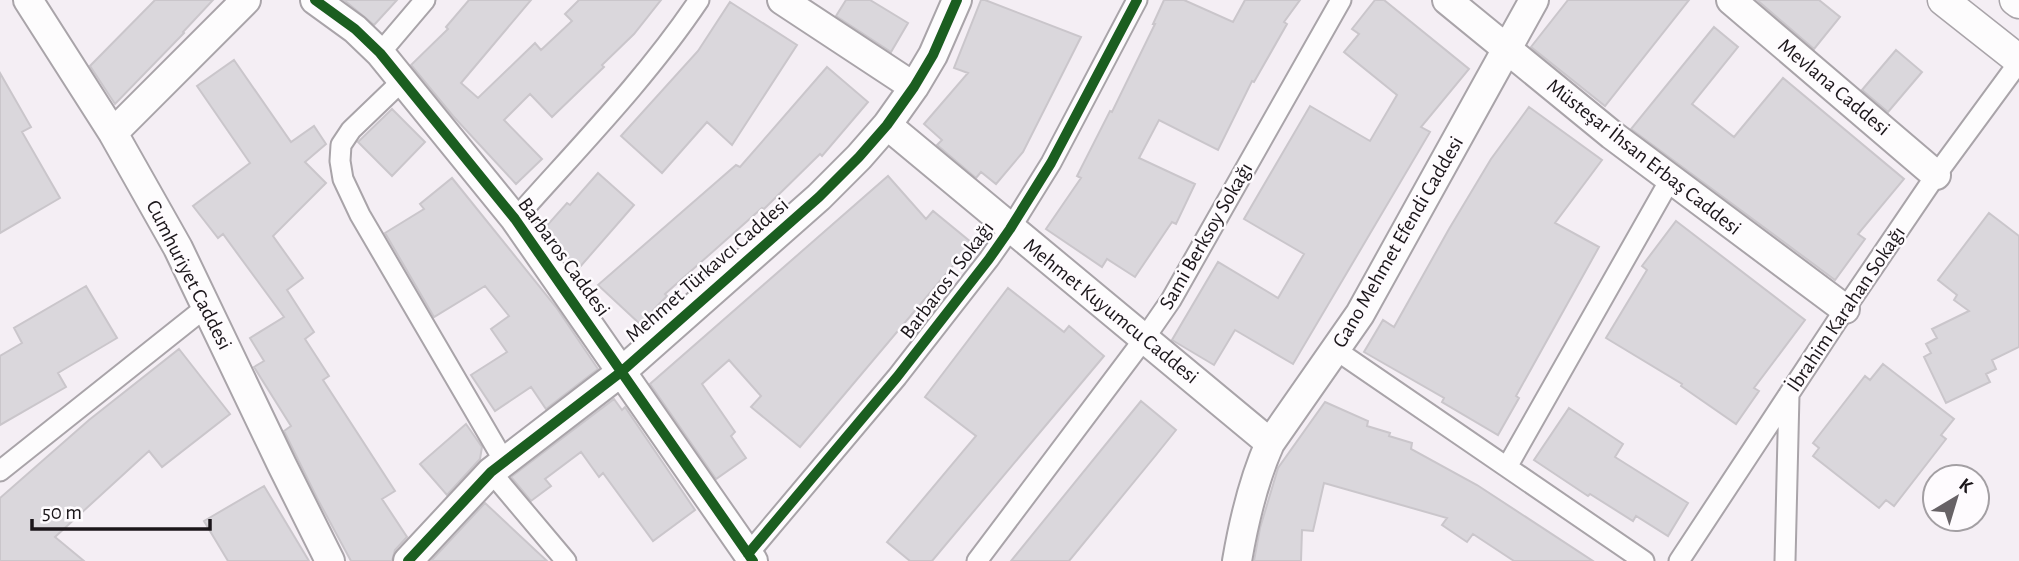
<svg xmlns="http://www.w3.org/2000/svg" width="2019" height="561" font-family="'Alegreya Sans',sans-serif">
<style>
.building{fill:#dad7dc;stroke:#cac6cb;stroke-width:2}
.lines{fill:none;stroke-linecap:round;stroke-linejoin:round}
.street-casing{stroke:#a9a4a9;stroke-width:23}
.secondary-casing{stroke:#a9a4a9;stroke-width:32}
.primary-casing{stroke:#a9a4a9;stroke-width:33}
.street{stroke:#fdfcfd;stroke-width:19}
.secondary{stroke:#fdfcfd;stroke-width:28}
.primary{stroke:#fdfcfd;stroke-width:30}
.cycleway-casing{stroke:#fefbfe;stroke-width:15}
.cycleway{stroke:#1b5e20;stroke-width:10}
.labels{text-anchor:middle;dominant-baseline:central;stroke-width:5;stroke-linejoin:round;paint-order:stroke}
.street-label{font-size:21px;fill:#1b161a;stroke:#fefbfe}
</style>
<rect width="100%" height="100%" fill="#f4eef4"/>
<path class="building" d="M155 0H213L183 32 184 33 115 104 90 66Z
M344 0H343H397L374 25Z
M469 0H531L461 83 478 98 535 43 541 50 572 21 565 14 579 0H661L634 34 602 65 604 67 552 117 530 94 504 120 542 159 516 184 453 116 411 65 448 29 446 27Z
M846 0H870L908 23 891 52 836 16Z
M981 0H985L1081 37 1023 152 996 184 981 172 976 178 937 145 942 140 924 124 968 73 954 68Z
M1164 0H1184L1233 22 1245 0H1300L1284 22 1287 24 1254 82 1252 81 1218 150 1159 120 1139 158 1195 184 1176 224 1172 222 1135 277 1107 259 1102 267 1046 229 1081 178 1077 176 1110 111 1112 112 1155 24H1153Z
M1375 0H1384L1469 69 1421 127 1430 132 1293 364 1235 330 1214 365 1172 340 1218 262 1278 298 1304 254 1244 219 1310 106 1370 141 1397 95 1344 52 1359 34 1352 29Z
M1568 0H1689L1605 106 1531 47Z
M1757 0H1819L1840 17 1814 49Z
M730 2 797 45 732 145 707 122 662 173 621 136 698 51Z
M1714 27 1738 47 1692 104 1734 137 1783 78 1904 179 1858 234 1865 239 1835 280 1631 129Z
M1896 50 1922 72 1888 112 1862 90Z
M234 60 291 142 314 126 326 144 305 162 326 183 273 236 303 278 287 290 314 332 305 339 329 376 323 380 395 491 382 499 407 537 395 550 392 561H351L317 498 284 431 291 426 254 367 264 361 250 338 284 317 223 234 218 238 193 206 250 163 197 86Z
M827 67 868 102 822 156 820 154 764 209 762 208 665 294 667 296 640 324 598 285 736 165 740 167Z
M0 73 31 127 22 132 60 198 0 233Z
M1529 107 1602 160 1555 223 1599 247 1516 396 1519 398 1498 435 1442 402 1444 398 1364 352 1383 320 1394 327 1449 229 1491 159Z
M392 109 425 142 392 176 358 142Z
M598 173 634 205 579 268 551 241 543 230 567 203 570 205Z
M888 176 926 219 933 211 972 243 800 447 751 407 761 396 729 360 702 384 735 432 731 436 746 458 716 479 650 384Z
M452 178 556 307 598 369 546 409 531 387 495 411 471 375 507 352 491 329 509 316 485 286 434 317 385 233 424 209 420 204Z
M1989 213 2019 236V347L1992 360 1996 369 1986 374 1990 382 1946 403 1924 357 1931 353 1926 344 1937 338 1932 329 1969 311 1954 300 1957 295 1938 280Z
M1676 221 1805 320 1754 388 1759 391 1736 424 1681 386 1682 384 1606 338 1647 270 1642 266Z
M86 286 117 338 58 373 66 387 0 425V356L22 343 14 328Z
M1008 288 1064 332 1069 326 1104 356 932 561H910L887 542 976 436 925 397Z
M179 349 230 414 162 467 149 451 55 537 84 561H0V498L89 420Z
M1883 364 1954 419 1941 435 1946 439 1894 506 1886 500 1879 508 1813 456 1819 448 1813 443 1865 376 1870 380Z
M614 399 622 410 625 407 695 510 653 541 603 473 599 477 581 452 545 479 551 486 531 501 511 477Z
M1141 401 1176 430 1156 455 1069 561H1011Z
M1325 402 1368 421 1367 426 1390 433 1389 436 1412 443 1411 449 1477 485 1593 561H1514L1473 534 1467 542 1442 525 1447 518 1324 483 1313 531 1302 530 1301 561H1254L1260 528 1278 468Z
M1569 408 1623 444 1615 457 1688 503 1668 536 1636 516 1633 521 1590 494 1588 496 1534 460Z
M466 424 482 447 480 459 447 495 420 464Z
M264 486 309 561H228L204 521Z
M485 503 547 561H431Z"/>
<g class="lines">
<g class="street-casing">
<path id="street" d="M380 53 425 0
M402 81 351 130 341 145 340 161 343 179 360 215 504 461
M515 219C578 148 646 79 699 0
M1336 350 1644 561
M1507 467 1671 178
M0 471 206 307
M491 472 566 561
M748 554 897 377 989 259 1010 229 1051 163 1137 0
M977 561 1144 339 1171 300 1341 0
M1679 561 1845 309 1936 175 2019 62
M1785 561 1789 394"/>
</g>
<g class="secondary-casing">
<path id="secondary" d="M28 0 113 133 178 248 282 465 330 561
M315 0 355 29 380 53 515 219 753 561
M782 0 914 87
M1447 0 1612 135 1845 309
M1731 0 1936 175
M887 125 1270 443
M113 133 246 0
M408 561 491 472 621 372 819 197 859 157 887 125 914 87 933 55 957 0
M1237 561C1244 520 1253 481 1270 443L1360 314 1534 0"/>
</g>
<g class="primary-casing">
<path id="primary" d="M1943 0 2019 60
M2015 0 2019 3"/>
</g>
<use href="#street" class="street"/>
<use href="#secondary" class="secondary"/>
<use href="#primary" class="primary"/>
<g class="cycleway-casing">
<path id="cycleway" d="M315 0 355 29 380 53 515 219 753 561
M748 554 897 377 989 259 1010 229 1051 163 1137 0
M408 561 491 472 621 372 819 197 859 157 887 125 914 87 933 55 957 0"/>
</g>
<use href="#cycleway" class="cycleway"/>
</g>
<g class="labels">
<g class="street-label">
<text transform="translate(1834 87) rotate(40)">Mevlana Caddesi</text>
<text transform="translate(1644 157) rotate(38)">Müsteşar İhsan Erbaş Caddesi</text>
<text transform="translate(1206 236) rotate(-60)">Sami Berksoy Sokağı</text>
<text transform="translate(1398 242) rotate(-60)">Gano Mehmet Efendi Caddesi</text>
<text transform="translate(564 257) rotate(54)">Barbaros Caddesi</text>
<text transform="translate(707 270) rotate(-41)">Mehmet Türkavcı Caddesi</text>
<text transform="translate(189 275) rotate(63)">Cumhuriyet Caddesi</text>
<text transform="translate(947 280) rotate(-53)">Barbaros 1 Sokağı</text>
<text transform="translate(1846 309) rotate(-56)">İbrahim Karahan Sokağı</text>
<text transform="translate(1111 311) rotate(39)">Mehmet Kuyumcu Caddesi</text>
</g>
</g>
<g transform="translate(1956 498) rotate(38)"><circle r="33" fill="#fefbfe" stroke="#a39fa3" stroke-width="2"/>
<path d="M0-5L12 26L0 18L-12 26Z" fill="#676266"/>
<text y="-10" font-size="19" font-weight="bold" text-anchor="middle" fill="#1b161a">K</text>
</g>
<path d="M32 519v10h178v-10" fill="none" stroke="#1b161a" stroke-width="3.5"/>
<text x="42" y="519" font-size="21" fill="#1b161a" stroke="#fefbfe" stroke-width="5" paint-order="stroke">50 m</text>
</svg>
